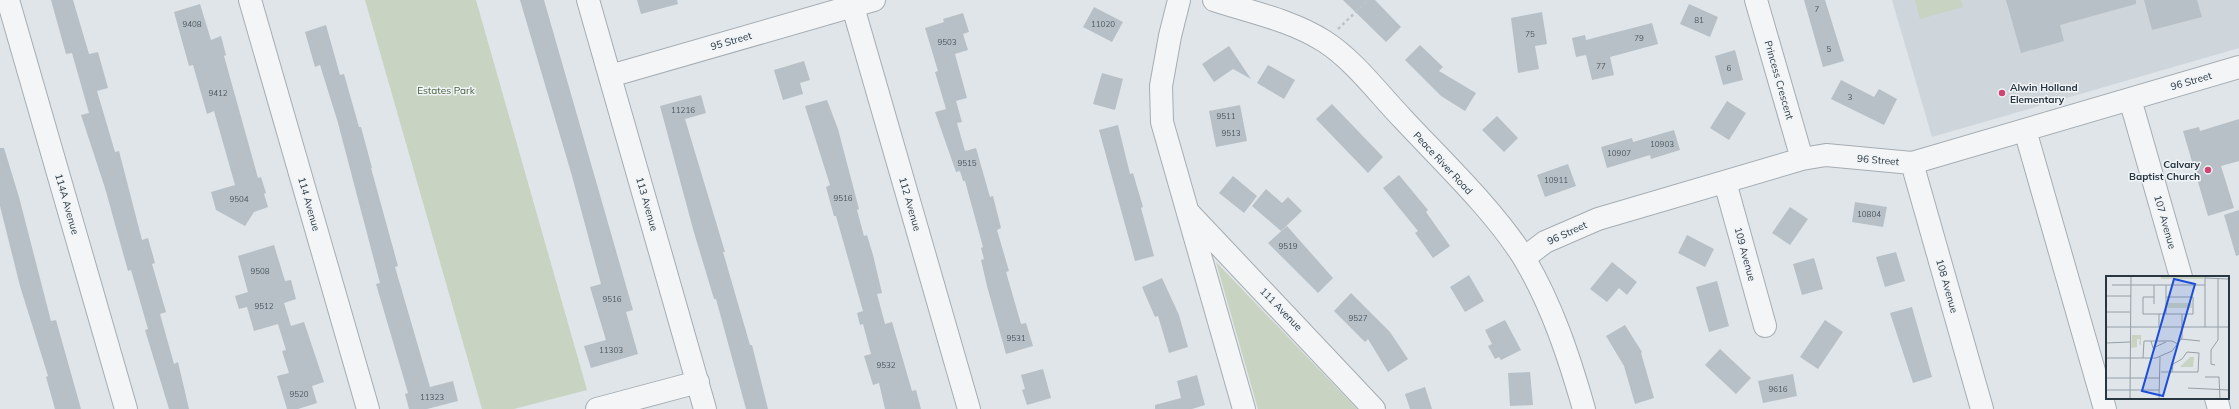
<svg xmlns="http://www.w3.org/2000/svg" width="2239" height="409" font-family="Mulish,sans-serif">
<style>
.built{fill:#ced5db}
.green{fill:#c9d3c1}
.building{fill:#b7c0c6}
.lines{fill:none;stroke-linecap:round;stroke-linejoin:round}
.minor-casing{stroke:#a5adb3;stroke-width:24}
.path{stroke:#bec3c8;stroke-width:2.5;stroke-dasharray:3 3;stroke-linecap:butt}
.minor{stroke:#f3f5f7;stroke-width:22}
.poi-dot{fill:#cf4473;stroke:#f0f4f7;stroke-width:1.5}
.labels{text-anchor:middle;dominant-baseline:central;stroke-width:3;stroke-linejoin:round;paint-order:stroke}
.number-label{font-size:8px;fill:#4c5862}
.street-label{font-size:10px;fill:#283641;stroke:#f0f4f7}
.poi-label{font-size:10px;font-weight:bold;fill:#283641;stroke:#f0f4f7;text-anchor:start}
.park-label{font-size:10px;fill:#445d36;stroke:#f0f4f7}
.inset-road{fill:none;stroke:#969fa6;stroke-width:1}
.view{fill:#1d4ed8;fill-opacity:0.15;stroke:#1d4ed8;stroke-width:2}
.inset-edge{fill:none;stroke:#283641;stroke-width:2}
</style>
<rect width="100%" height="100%" fill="#e0e5e9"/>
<path class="built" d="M1892 0H2239V48L1932 137Z"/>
<path class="green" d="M365 0H476L587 390 514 409H482Z
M1915 0H1961L1963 7 1920 19Z
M1216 262 1357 409H1258Z"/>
<path class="building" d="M51 0H73L89 54 98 52 108 88 97 91 115 152 119 151 142 240 148 238 155 263 152 264 166 312 160 314 174 364 178 362 189 409H169L145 330 148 329 131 270 128 271 105 188 81 115 89 113 72 53 66 54Z
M520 0H544L633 310 626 312 638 354 591 368 584 346 606 340 590 287 601 284 572 176Z
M637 0H677L678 4 641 14Z
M1343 0H1375L1401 27 1386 42Z
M1804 0H1825L1844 61 1823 67Z
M2006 0H2136V4L2060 25 2064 41 2021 53Z
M2144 0H2197L2202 17 2152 30Z
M200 4 211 40 221 36 226 55 224 56 258 178 261 177 266 193 264 194 268 207 254 212 245 226 216 210 211 192 235 185 214 111 207 114 193 65 189 66 174 12Z
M1689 4 1718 17 1710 37 1680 24Z
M1094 7 1123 22 1112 42 1083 27Z
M1542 12 1547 44 1535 46 1539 69 1518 73 1511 18Z
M963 13 969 32 963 34 968 50 955 54 967 98 956 101 962 122 957 123 965 151 976 148 990 197 993 196 1001 228 997 230 1009 271 1006 272 1021 324 1026 323 1033 346 1006 354 987 286 981 260 984 259 981 248 983 247 965 181H963L960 171 956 172 935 112 946 109 935 72 938 71 925 28 944 22 943 19Z
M1652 23 1658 44 1610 57 1614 75 1592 80 1586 55 1576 57 1572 38 1585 35 1586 40Z
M326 25 340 75 344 74 359 127H361L372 168H371L398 266 395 267 430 387 453 381 458 401 427 409H409L405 394 408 393 376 284 380 283 338 123 320 65 315 67 305 32Z
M1420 45 1443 67 1439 71 1476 93 1465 111 1441 96 1405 60Z
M1229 46 1251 79 1233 69 1214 82 1202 64Z
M1735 50 1743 80 1723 85 1715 56Z
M804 61 810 80 800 83 803 94 783 100 774 70Z
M1268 65 1295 80 1284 99 1257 83Z
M1102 73 1123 79 1115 110 1093 104Z
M1841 80 1874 97 1879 89 1897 99 1884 125 1831 99Z
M701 95 706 113 685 119 725 252H723L750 345H752L768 409H746L716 299H714L693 229 660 106Z
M827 100 838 129 859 209 857 210 864 236 867 235 873 255 882 293 877 294 885 324 892 322 912 391 916 390 921 409H885L879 383 873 385 864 356 871 354 863 324 860 325 857 313 863 311 836 216H834L826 187 830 185 805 106Z
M1727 101 1746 113 1729 140 1710 128Z
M1332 104 1383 157 1368 173 1316 119Z
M1240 105 1247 141 1216 147 1209 111Z
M1497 116 1518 138 1504 152 1482 130Z
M2239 119V161L2221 166 2234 208 2208 216 2183 131 2199 127 2200 131Z
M1118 125 1130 174 1133 173 1143 207 1141 208 1154 256 1135 261 1099 130Z
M1674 130 1680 150 1651 159 1650 155 1607 168 1601 147 1632 138 1633 142Z
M0 148H4L19 197 51 321 56 320 81 409H55L46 377 48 376 20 286 0 206Z
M1568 164 1576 186 1545 197 1537 175Z
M1399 175 1428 210 1426 212 1450 246 1433 258 1415 233 1418 231 1383 188Z
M1233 176 1257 196 1244 213 1219 193Z
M1266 189 1282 203 1288 197 1302 211 1281 231 1252 206Z
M1855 202 1887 207 1883 227 1852 222Z
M1790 207 1808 219 1790 245 1772 233Z
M2239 210V255L2236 256 2224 215Z
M1287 226 1333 278 1318 293 1268 243Z
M1687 235 1714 249 1705 267 1678 253Z
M274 245 285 281 291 280 296 299 284 303 291 326 304 322 324 382 312 386 317 403 298 409H287L277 376 289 373 282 351 286 350 278 324 254 331 247 307 239 309 235 296 248 292 238 256Z
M1896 252 1905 281 1885 287 1876 257Z
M1814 258 1823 289 1802 295 1793 264Z
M1612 262 1637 282 1627 295 1619 288 1607 302 1590 289Z
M1469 275 1484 301 1465 312 1450 287Z
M1162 278 1179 315 1188 347 1169 353 1158 316 1155 317 1142 287Z
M1717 281 1729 326 1709 332 1696 287Z
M1351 293 1390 332 1408 359 1388 372 1368 339 1365 342 1334 311Z
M1912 307 1932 377 1913 383 1890 313Z
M1505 320 1521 350 1501 360 1499 357 1495 359 1488 346 1492 344 1485 330Z
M1825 320 1843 332 1818 369 1800 357Z
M1625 325 1642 352 1641 353 1654 398 1635 404 1624 366 1606 336Z
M1720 349 1751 378 1736 394 1705 365Z
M1043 369 1051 398 1027 405 1022 390 1025 389 1021 375Z
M1530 372 1533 405 1510 406 1508 373Z
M1793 374 1797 396 1763 403 1758 381Z
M1197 375 1205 405 1192 409H1155V405L1181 398 1177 381Z
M1425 387 1432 409H1410L1405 394Z"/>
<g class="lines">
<g class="minor-casing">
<path id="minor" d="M8 0 126 409
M250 0 368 409
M588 0 705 409
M851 0 969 409
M1179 0 1170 36 1161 86 1162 122 1244 409
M1214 0C1250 12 1291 20 1324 41 1354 60 1378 93 1403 119 1443 162 1493 209 1524 258 1552 305 1569 357 1584 409
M1756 0 1802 159
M610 76 874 0
M2130 99 2181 277
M2025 130 2105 409
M1912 163 1982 409
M1725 182 1765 326
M1189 213 1374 409
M1524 258 1545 242 1598 219 1802 159 1826 155 1912 163 2239 67
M2216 398 2219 409
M597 409 698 382"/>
</g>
<path class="path" d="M1338 29 1368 0"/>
<use href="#minor" class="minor"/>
</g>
<g class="poi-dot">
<circle cx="2002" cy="93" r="4"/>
<circle cx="2208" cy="170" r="4"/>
</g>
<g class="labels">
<g class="number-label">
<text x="1817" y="9">7</text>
<text x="1699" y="20">81</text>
<text x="192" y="24">9408</text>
<text x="1103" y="24">11020</text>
<text x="1530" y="34">75</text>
<text x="1639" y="38">79</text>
<text x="947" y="42">9503</text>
<text x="1829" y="49">5</text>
<text x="1601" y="66">77</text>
<text x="1729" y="68">6</text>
<text x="218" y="93">9412</text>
<text x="1850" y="97">3</text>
<text x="683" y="110">11216</text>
<text x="1226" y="116">9511</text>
<text x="1231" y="133">9513</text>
<text x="1662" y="144">10903</text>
<text x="1619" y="153">10907</text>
<text x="967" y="163">9515</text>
<text x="1556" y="180">10911</text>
<text x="843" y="198">9516</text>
<text x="239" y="199">9504</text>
<text x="1869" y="214">10804</text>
<text x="1288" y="246">9519</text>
<text x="260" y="271">9508</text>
<text x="612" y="299">9516</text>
<text x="264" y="306">9512</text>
<text x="1358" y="318">9527</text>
<text x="1016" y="338">9531</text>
<text x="611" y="350">11303</text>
<text x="886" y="365">9532</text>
<text x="1778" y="389">9616</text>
<text x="299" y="394">9520</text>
<text x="432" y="397">11323</text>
</g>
<g class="street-label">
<text transform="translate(731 41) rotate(-16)">95 Street</text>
<text transform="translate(1779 80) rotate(74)">Princess Crescent</text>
<text transform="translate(2191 81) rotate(-16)">96 Street</text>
<text transform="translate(1878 160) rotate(5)">96 Street</text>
<text transform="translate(1443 163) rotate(47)">Peace River Road</text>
<text transform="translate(67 204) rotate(74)">114A Avenue</text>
<text transform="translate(309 204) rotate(74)">114 Avenue</text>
<text transform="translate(647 204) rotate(74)">113 Avenue</text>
<text transform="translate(910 204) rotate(74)">112 Avenue</text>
<text transform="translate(2165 222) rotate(74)">107 Avenue</text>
<text transform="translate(1567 233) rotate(-25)">96 Street</text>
<text transform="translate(1745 254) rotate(75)">109 Avenue</text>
<text transform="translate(1947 286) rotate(74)">108 Avenue</text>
<text transform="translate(1281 309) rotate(46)">111 Avenue</text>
</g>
<g class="poi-label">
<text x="2010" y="87">Alwin Holland<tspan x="2010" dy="12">Elementary</tspan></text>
<text x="2200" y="164" text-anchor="end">Calvary<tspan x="2200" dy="12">Baptist Church</tspan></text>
</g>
<g class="park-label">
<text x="446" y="90">Estates Park</text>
</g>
</g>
<g transform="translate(2106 276)">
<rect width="123" height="123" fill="#e0e5e9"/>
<path d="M55 0H98V3H55ZM61 27H86V32H61ZM26 59H35V69L33 68 34 63H31V71L25 72ZM84 81H88L87 91H74Z" fill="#c9d3c1"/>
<path class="inset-road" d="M99 0V51M99 2 123 3M6 9H99M0 20H25M48 21H37V38H87V21H60M48 28V9M0 36H24M60 38V9M0 51H123M53 51V38M75 63 94 65M45 65 47 72 60 66M0 67 24 66M0 82H50L66 75 76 62V38M37 82 38 65H66L72 68M109 89 105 88V74L112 64V3M55 96H92L93 77 81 76 76 83 67 88 66 96M99 101H113L114 123M0 102H53M82 112 123 114M0 114H53M24 123 25 0M53 123 54 81"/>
<path class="view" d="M68 3 89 8 57 120 36 115Z"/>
<rect width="123" height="123" class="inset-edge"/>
</g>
</svg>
